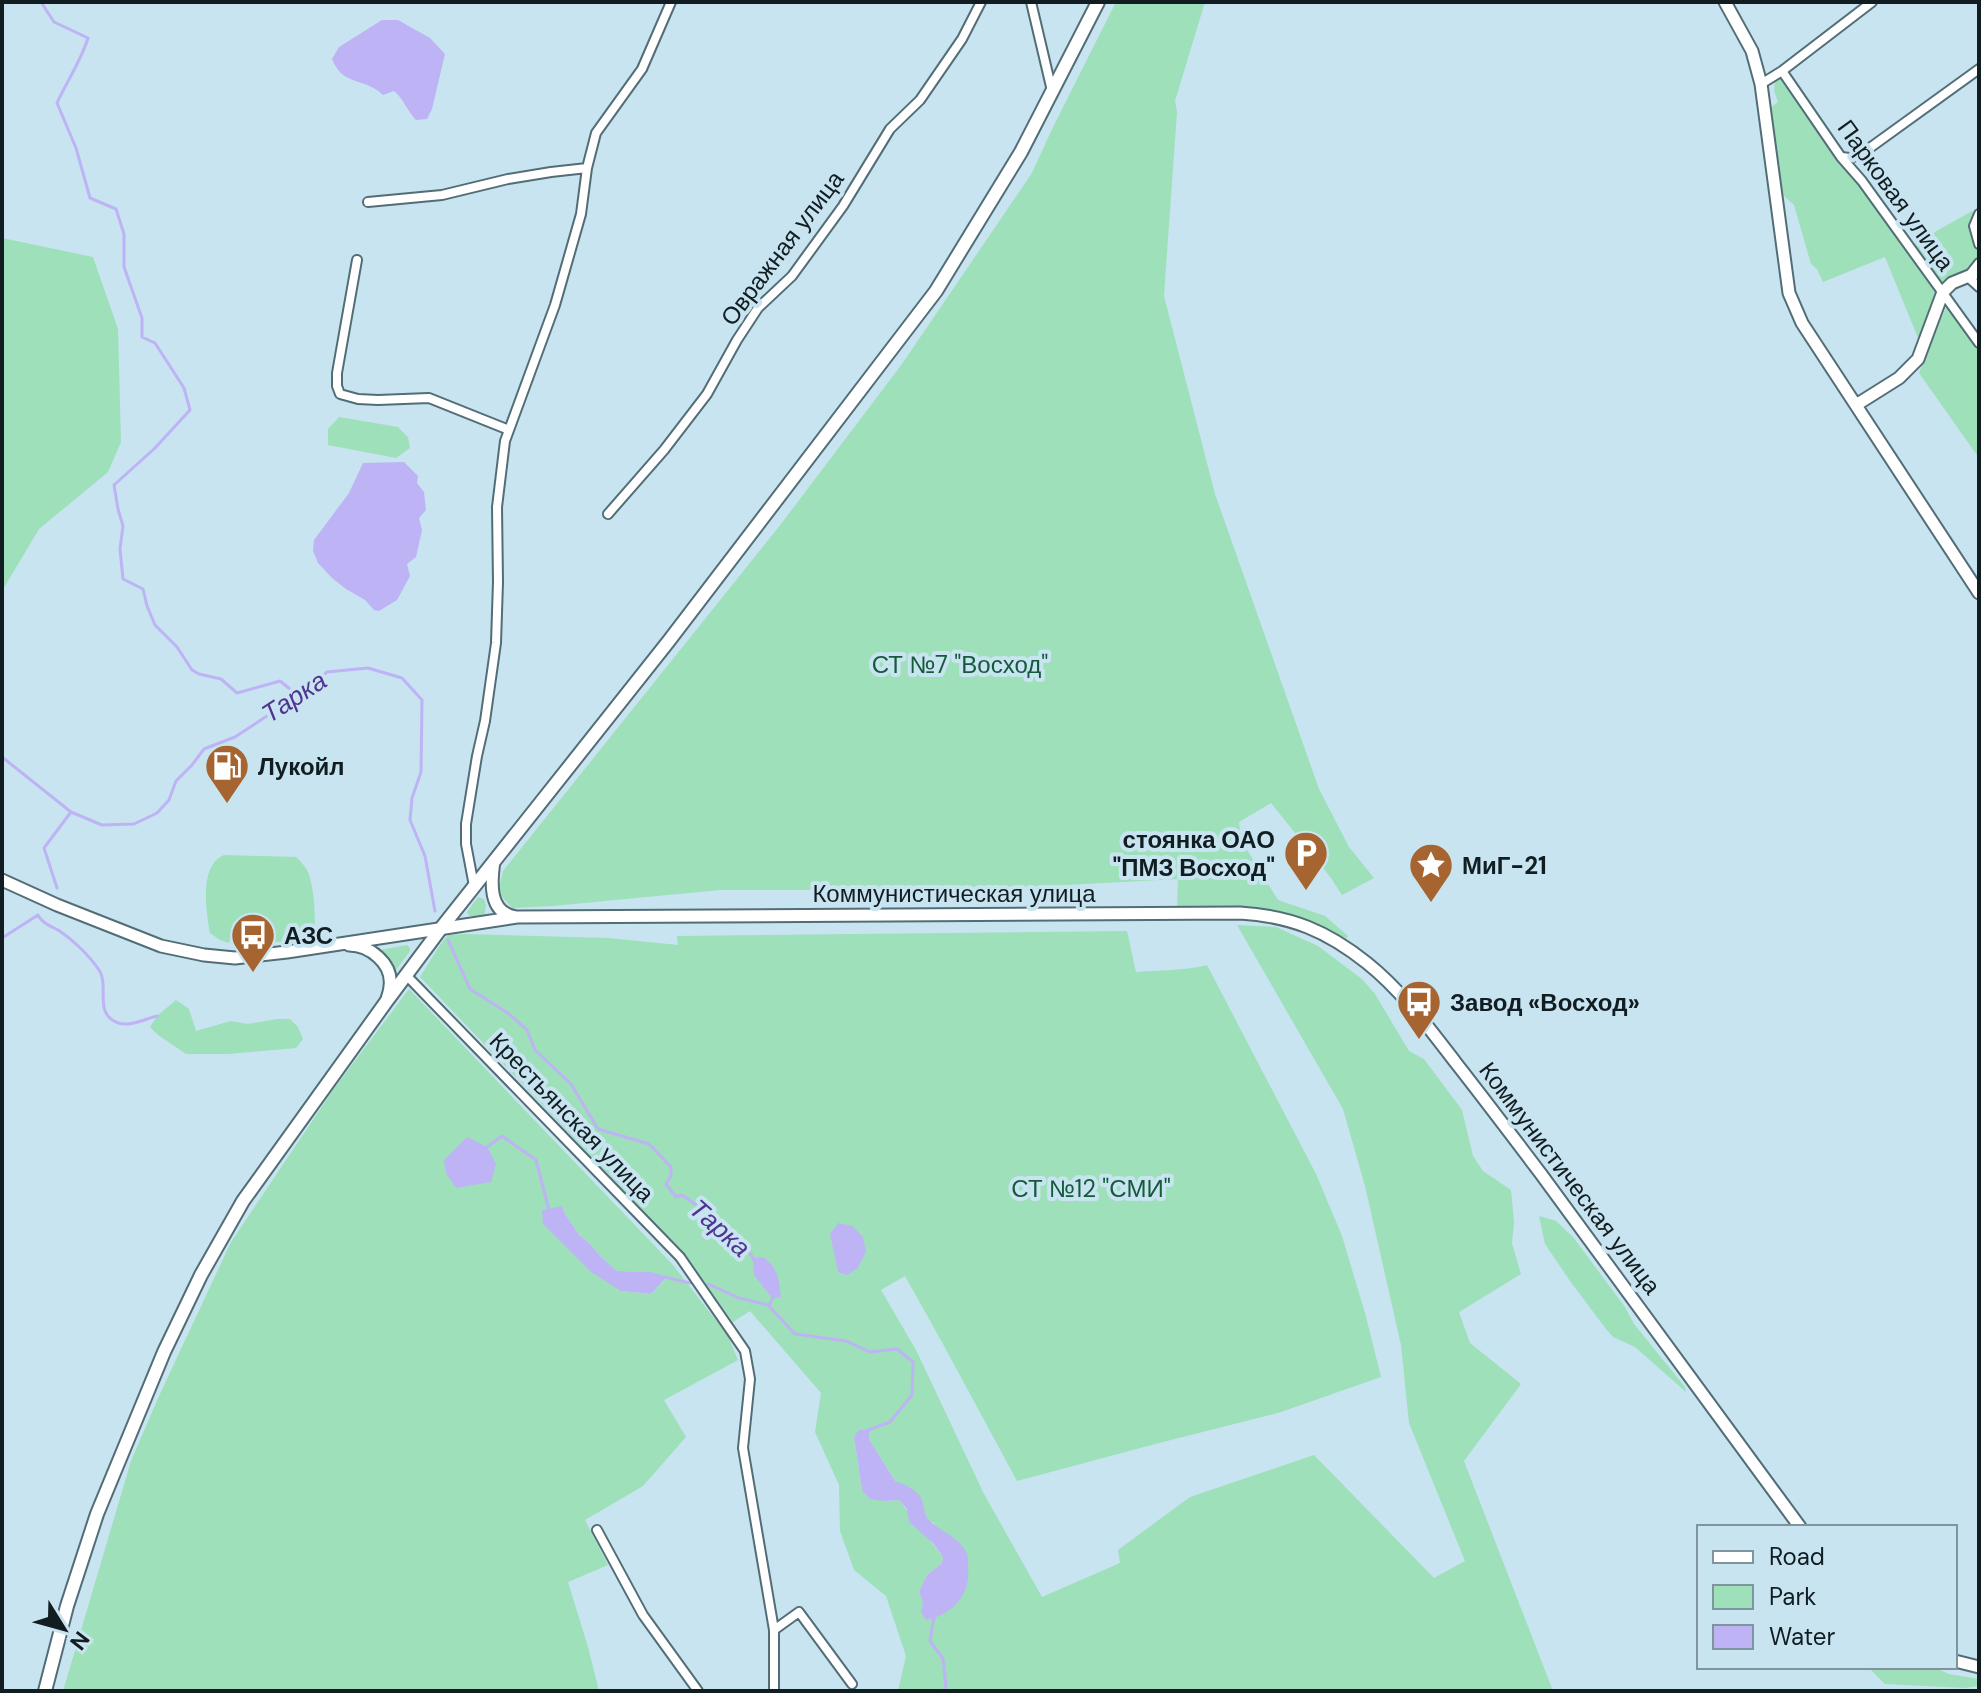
<svg xmlns="http://www.w3.org/2000/svg" width="1981" height="1693" font-family="'DM Sans',sans-serif">
<style>
.green{fill:#9ee0b9;fill-rule:evenodd}
.water{fill:#beb3f5}
.lines{fill:none;stroke-linecap:round;stroke-linejoin:round}
.stream{stroke:#beb3f5;stroke-width:3}
.street-casing{stroke:#536d77;stroke-width:12}
.secondary-casing{stroke:#536d77;stroke-width:15}
.primary-casing{stroke:#536d77;stroke-width:16}
.street{stroke:#fff;stroke-width:8}
.secondary{stroke:#fff;stroke-width:11}
.primary{stroke:#fff;stroke-width:12}
.labels{text-anchor:middle;dominant-baseline:central;stroke-width:8;stroke-linejoin:round;paint-order:stroke}
.street-label{font-size:24px;fill:#121d21;stroke:#c7e4f0}
.park-label{font-size:24px;fill:#155a39;stroke:#c7e4f0}
.poi-label{font-size:24px;font-weight:bold;fill:#121d21;stroke:#c7e4f0;text-anchor:start}
.water-label{font-size:26px;font-style:italic;fill:#4f3491;stroke:#c7e4f0}
</style>
<rect width="100%" height="100%" fill="#c7e4f0"/>
<path class="green" d="M1116 2H1205L1175 101 1177 112 1164 296 1215 494 1319 789 1349 847 1374 878 1342 895 1331 878 1271 803 1239 822 1241 840 1278 900 1325 916 1348 936 1346 939 1300 919 1177 910 1178 879 976 890H720L553 906 512 908 498 892 503 871 781 524 902 364 1032 173 1053 127Z
M1784 75 1792 80 1906 240 1902 245 1936 293 1920 343 1885 257 1823 282 1817 269 1811 264 1794 205 1783 195 1770 108 1778 102 1774 90 1775 82Z
M1972 211 1979 223V267L1956 276 1942 284C1930 274 1925 257 1912 245Z
M2 238 93 257 118 329 121 442 108 472 39 529 2 591Z
M1947 305 1979 350V458L1919 373Z
M339 417 398 427 408 437 410 448 396 458 328 445V429Z
M224 855 296 857C301 862 305 866 308 872 314 887 317 922 313 938L298 942H251L244 937H231L229 943 220 940 210 933C206 911 199 865 224 855Z
M478 897 484 899 486 906 484 916H469L467 912Z
M1237 925 1276 927 1318 946 1362 979 1375 994 1409 1051 1424 1059 1462 1110 1473 1156 1483 1171 1511 1190 1514 1222 1512 1243 1521 1274 1459 1312 1470 1343 1521 1384 1464 1461 1553 1691H898L906 1656 886 1596 854 1570 840 1531 839 1485 815 1432 821 1393 750 1311 733 1322 683 1252 420 977 440 945 448 935 464 934 609 938 678 945 677 936 1127 931 1136 972C1159 970 1185 971 1207 965L1316 1174 1342 1236 1365 1313 1381 1377 1278 1413 1159 1443 1017 1481 943 1344 905 1276 881 1290 916 1350 984 1494 1042 1597 1120 1563 1118 1550 1190 1497 1314 1455 1434 1578 1465 1561 1409 1423 1401 1345 1365 1186 1343 1109ZM869 1429V1439L895 1481C911 1486 922 1506 929 1521L934 1523 959 1602 927 1575 942 1563 943 1557 899 1500 885 1501 862 1490 854 1437Z
M407 945 410 948V951L396 970 389 959 380 950Z
M409 989 673 1265 728 1336 738 1360 664 1400 686 1437 643 1486 585 1520 608 1565 568 1582 588 1647 599 1691H63L131 1461 159 1396 231 1242 333 1090ZM543 1210 564 1212 579 1235 589 1243 602 1258 617 1271 651 1272 667 1278 651 1294 621 1291Z
M176 1000 189 1009 196 1031 231 1021 248 1024 277 1019H290L298 1027 303 1039 296 1048 228 1054H186L158 1035 150 1027 157 1016Z
M1539 1216 1556 1221 1573 1237 1625 1307 1634 1324 1685 1387 1686 1392 1635 1347 1613 1337 1606 1329 1570 1281 1545 1244Z
M1868 1667H1933L1949 1674 1979 1679 1977 1686 1965 1688 1885 1684Z"/>
<path class="water" d="M382 20H398L430 38 445 54 432 109 427 119 416 120C407 111 404 99 394 91L383 95C365 77 343 87 332 59L339 47Z
M404 462 418 476 417 483 424 492 426 510 419 518 422 530 416 557 407 564 410 576 397 600 379 611 374 610 365 600 346 589 332 578 318 563 313 551 314 540 349 493 363 463Z
M467 1137 487 1147 496 1164 491 1182 456 1188 446 1173 444 1160Z
M562 1206 564 1212 579 1235 589 1243 602 1258 617 1271 651 1272 667 1277 651 1294 621 1291 591 1272 543 1224 542 1210Z
M838 1223 852 1226 863 1237 866 1251 858 1268 847 1275 838 1272 830 1234Z
M763 1257C778 1267 779 1280 781 1297L772 1298 754 1275 753 1258Z
M869 1429V1439L895 1481C904 1484 916 1489 921 1498 925 1505 923 1515 930 1521 941 1532 961 1538 967 1554 969 1558 968 1562 968 1567 971 1594 953 1615 926 1620L921 1612 923 1602 919 1592 927 1575 942 1563 943 1557 933 1543 909 1522 907 1509 899 1500 885 1501 870 1499 862 1490 854 1437 859 1430Z"/>
<g class="lines">
<path class="stream" d="M41 2 54 22 88 38C81 61 67 81 57 103L76 148 90 198 116 209 124 234V267L142 318V337L155 343 184 388 190 410 154 449 114 485 118 509 123 526 120 549 123 579 143 589 147 606 155 625 177 647 192 670 199 674 221 679 237 693 280 681 295 693
M2 757 71 812 102 825 134 824 157 813 169 800 176 781 192 765 204 749 235 737 273 712 295 693 307 689 327 672 368 668 402 678 422 700 421 772 412 798 410 820 425 856 435 911
M57 888 44 848 71 812
M2 938 38 915C43 924 49 925 58 930 72 939 89 955 99 970 109 984 95 1011 114 1021 127 1029 144 1019 157 1016
M448 940 470 989 509 1014 527 1030 535 1050 571 1084 598 1129 649 1144 671 1167V1176L666 1184 676 1197 682 1195 712 1216 710 1226 750 1253 754 1260
M487 1147 502 1136 536 1160 549 1210
M664 1277 690 1283
M708 1284 739 1298 768 1305
M773 1297 769 1306 795 1334 846 1341 870 1352 897 1349 913 1362 912 1395 890 1422 868 1430
M934 1617 930 1641 943 1659 946 1686 943 1691"/>
<g class="street-casing">
<path id="street" d="M1031 2 1052 91
M1782 71 1841 157 1862 181 1979 343
M1761 84 1782 71 1872 2
M1842 157 1849 158 1860 155 1979 69
M368 202 442 195 508 179 551 172 587 168
M1979 214 1974 226 1979 244
M357 260 337 373V386L340 394 358 399 378 400 429 398 509 430
M1979 263 1968 277 1979 287
M608 514 664 450 707 394 737 340 758 308 792 276 843 206 890 129 920 100 962 39 981 2
M474 886 466 844V824L477 756 485 721 496 643 498 582 497 507 505 441 555 305 581 214 587 168 596 133 642 69 671 2
M406 975 680 1257 745 1351 750 1379 743 1448 774 1630V1691
M597 1530 643 1615 698 1691
M774 1630 799 1612 852 1684"/>
</g>
<g class="secondary-casing">
<path id="secondary" d="M1725 2 1752 51 1761 84 1789 293 1802 323 1979 593
M1856 405 1899 378 1918 359 1943 292 1952 283 1979 272
M494 861C491 882 488 913 516 917
M2 880 57 905 161 946 204 955 235 958 287 952 517 917 1240 913C1291 916 1327 931 1367 963 1402 991 1429 1028 1456 1063 1485 1100 1513 1137 1541 1174 1627 1292 1713 1410 1800 1527
M349 945C370 945 393 964 390 986 390 991 388 995 387 999
M1955 1661 1979 1667"/>
</g>
<g class="primary-casing">
<path id="primary" d="M45 1691 67 1606 97 1514 164 1352 201 1275 243 1201 386 1002 442 927 668 642 936 291 1021 152 1098 2"/>
</g>
<use href="#street" class="street"/>
<use href="#secondary" class="secondary"/>
<use href="#primary" class="primary"/>
</g>
<defs>
<g id="fuel-pin" transform="scale(2.3)"><path d="M0 17L-7.5 6A9.5 9.5 0 1 1 7.5 6Z" fill="#a66530" stroke="#c7e4f0"/><path d="M-5.5-6h7V0h2V4h1.3V-2.5L3-4.5l.8-.8L6-3V5H2.5V1h-1V6h-7ZM-4.2-4.7v3.2H.2V-4.7Z" fill="#fff"/></g>
<g id="parking-pin" transform="scale(2.3)"><path d="M0 17L-7.5 6A9.5 9.5 0 1 1 7.5 6Z" fill="#a66530" stroke="#c7e4f0"/><path d="M-3.5-5.5H1a3.5 3.5 0 0 1 0 7H-1V5.5H-3.5ZM-1-3.4V-.6H.8a1.4 1.4 0 0 0 0-2.8Z" fill="#fff"/></g>
<g id="sight-pin" transform="scale(2.3)"><path d="M0 17L-7.5 6A9.5 9.5 0 1 1 7.5 6Z" fill="#a66530" stroke="#c7e4f0"/><path d="M0-6L1.8-2.2L6-1.7L2.9 1.2L3.7 5.4L0 3.3L-3.7 5.4L-2.9 1.2L-6-1.7L-1.8-2.2Z" fill="#fff"/></g>
<g id="bus-pin" transform="scale(2.3)"><path d="M0 17L-7.5 6A9.5 9.5 0 1 1 7.5 6Z" fill="#a66530" stroke="#c7e4f0"/><path d="M-5-6H5V4H4V6H2V4H-2V6H-4V4H-5ZM-3.5-4V0h7V-4ZM-3.5 1.2v1.5H-2V1.2ZM2 1.2v1.5H3.5V1.2Z" fill="#fff"/></g>
</defs>
<g fill-rule="evenodd">
<use href="#fuel-pin" x="227" y="766"/>
<use href="#parking-pin" x="1306" y="853"/>
<use href="#sight-pin" x="1431" y="865"/>
<use href="#bus-pin" x="253" y="935"/>
<use href="#bus-pin" x="1419" y="1002"/>
</g>
<g class="labels">
<g class="street-label">
<text transform="translate(1896 195) rotate(54)">Парковая улица</text>
<text transform="translate(782 248) rotate(-53)">Овражная улица</text>
<text x="954" y="893">Коммунистическая улица</text>
<text transform="translate(572 1117) rotate(46)">Крестьянская улица</text>
<text transform="translate(1570 1178) rotate(53)">Коммунистическая улица</text>
</g>
<g class="park-label">
<text x="960" y="664">СТ №7 "Восход"</text>
<text x="1091" y="1188">СТ №12 "СМИ"</text>
</g>
<g class="poi-label">
<text x="258" y="766">Лукойл</text>
<text x="1275" y="839" text-anchor="end">стоянка ОАО<tspan x="1275" dy="28">"ПМЗ Восход"</tspan></text>
<text x="1462" y="865">МиГ-21</text>
<text x="284" y="935">АЗС</text>
<text x="1450" y="1002">Завод «Восход»</text>
</g>
<g class="water-label">
<text transform="translate(294 697) rotate(-33)">Тарка</text>
<text transform="translate(720 1228) rotate(42)">Тарка</text>
</g>
</g>
<rect width="1981" height="1693" fill="none" stroke="#121d21" stroke-width="8"/>
<rect x="1697" y="1525" width="260" height="144" fill="#c7e4f0" stroke="#7f949d" stroke-width="2"/>
<rect x="1713" y="1551" width="40" height="12" fill="#ffffff" stroke="#7f949d" stroke-width="2"/>
<text x="1769" y="1565" font-size="24" fill="#121d21">Road</text>
<rect x="1713" y="1585" width="40" height="24" fill="#9ee0b9" stroke="#7f949d" stroke-width="2"/>
<text x="1769" y="1605" font-size="24" fill="#121d21">Park</text>
<rect x="1713" y="1625" width="40" height="24" fill="#beb3f5" stroke="#7f949d" stroke-width="2"/>
<text x="1769" y="1645" font-size="24" fill="#121d21">Water</text>
<g transform="translate(64 1629) rotate(127)" stroke="#c7e4f0" stroke-width="6" paint-order="stroke">
<path d="M0-6L14 30L0 20L-14 30Z" fill="#121d21"/>
<text y="-12" font-size="22" font-weight="bold" text-anchor="middle" fill="#121d21">N</text>
</g>
</svg>
